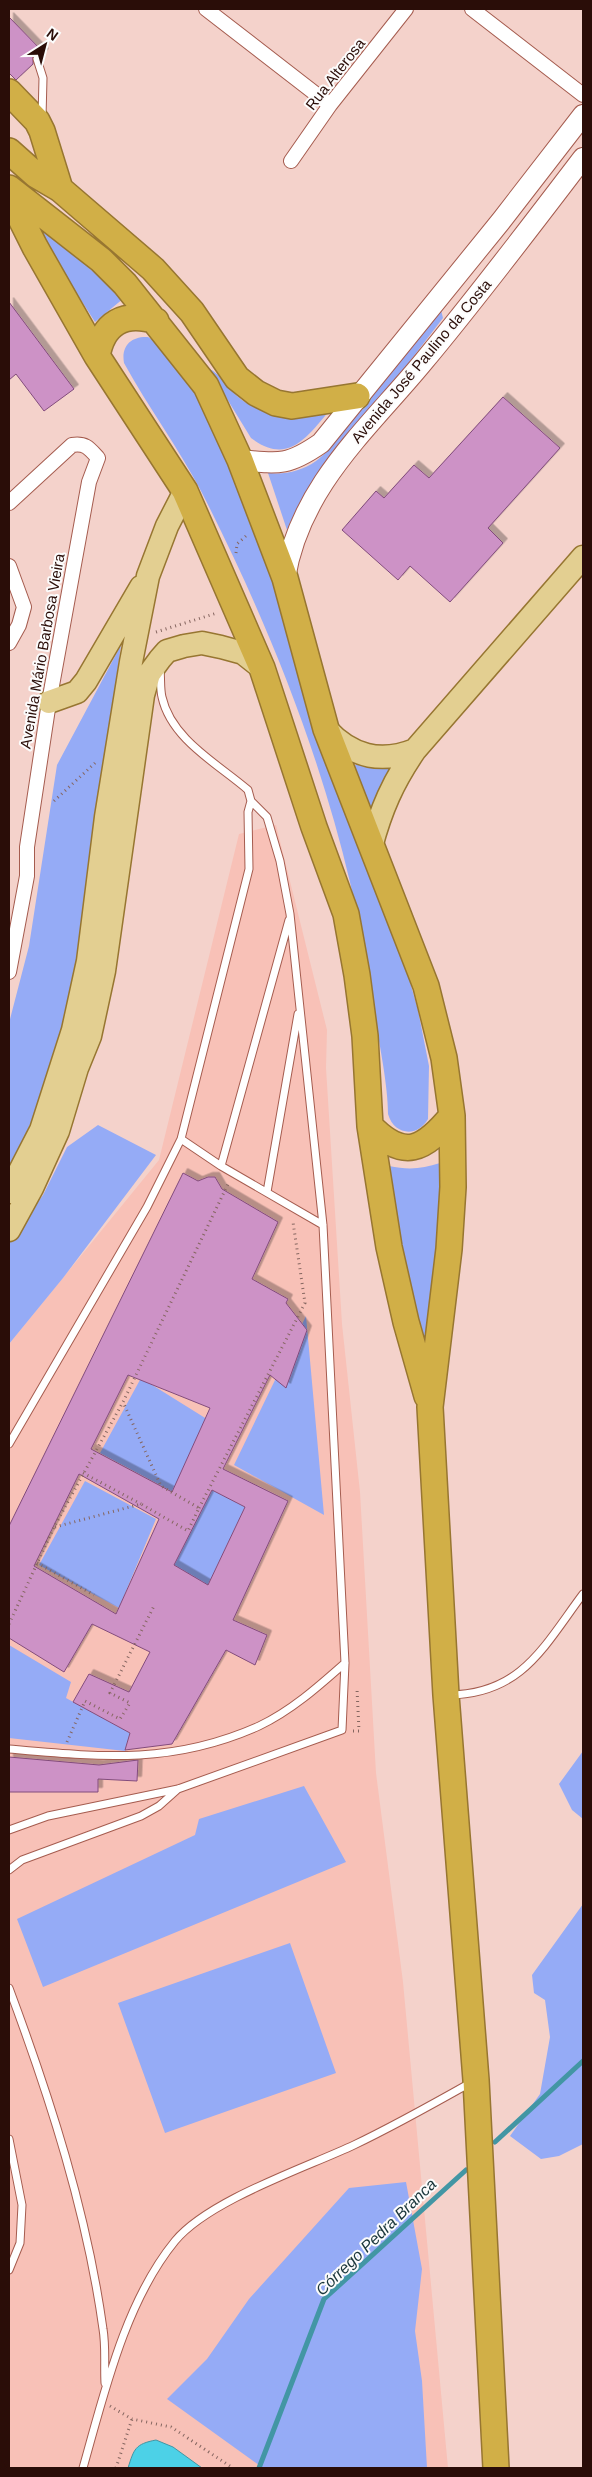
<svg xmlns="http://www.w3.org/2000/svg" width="592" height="2477" font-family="Helvetica,sans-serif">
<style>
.built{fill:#f8c1b7}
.green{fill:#95abf6}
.water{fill:#4cd1e7;stroke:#4296a4}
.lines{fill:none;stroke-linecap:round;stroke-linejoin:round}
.stream{stroke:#4296a4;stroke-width:5}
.building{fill:#cd92c6;stroke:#824c7c;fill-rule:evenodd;filter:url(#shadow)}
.lane-casing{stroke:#a55c4f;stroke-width:9}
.street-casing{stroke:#a55c4f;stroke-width:16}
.secondary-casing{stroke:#a55c4f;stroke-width:22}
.primary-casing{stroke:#977631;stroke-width:25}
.highway-casing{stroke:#977631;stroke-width:28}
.path{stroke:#856660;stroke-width:3;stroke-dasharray:1 4;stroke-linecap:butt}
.lane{stroke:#fff;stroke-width:7}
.street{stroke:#fff;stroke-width:14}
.secondary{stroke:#fff;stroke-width:20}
.primary{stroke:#e3cf91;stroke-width:22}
.highway{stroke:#d1af47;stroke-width:25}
.labels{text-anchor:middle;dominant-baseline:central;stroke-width:4;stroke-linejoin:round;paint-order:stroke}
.street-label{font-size:15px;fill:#2a0d08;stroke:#fcfcfc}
.water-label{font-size:16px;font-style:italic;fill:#1a363b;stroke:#fcfcfc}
</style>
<defs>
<filter id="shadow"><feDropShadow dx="4.5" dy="-4.5" stdDeviation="0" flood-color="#0004"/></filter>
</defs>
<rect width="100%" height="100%" fill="#f4d2cb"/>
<path class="built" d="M276 825 327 1030 326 1068 342 1324 360 1492 376 1773 403 1982 448 2468H9V1344L159 1160 239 834Z"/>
<path class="green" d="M26 214 124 298 95 322Z
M441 310 443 318 296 510 287 530 268 473C285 475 302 471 316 461 335 448 350 416 365 397 388 366 416 338 441 310Z
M148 337C174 351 208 413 224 439L404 961 418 1010 429 1066 428 1119C417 1138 394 1135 388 1114 388 1083 378 1038 373 1006 349 826 284 653 201 491 178 447 148 407 124 363 121 346 131 336 148 337Z
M208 368C223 375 229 391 242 400 267 418 301 411 330 410 307 437 288 466 251 438Z
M121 645 78 956 60 1045 45 1092 9 1170V1023L29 946 57 765Z
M394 764 370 812 352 765Z
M98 1125 156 1155 63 1278 9 1344V1241L43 1195 67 1147Z
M440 1163 444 1196 426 1359 390 1195 389 1166C408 1170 422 1169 440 1163Z
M306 1316 324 1515 234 1465Z
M141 1378 210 1421 173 1492 100 1453Z
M85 1481 156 1519 119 1608 39 1565Z
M212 1490 245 1507 208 1585 174 1565Z
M9 1645 71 1682 66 1698 130 1733 125 1751 9 1738Z
M583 1751V1819L572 1810 559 1784Z
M304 1786 346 1862 43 1987 17 1919 195 1835 199 1819Z
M583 1904V2144L559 2156 541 2159 510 2136 540 2094 550 2037 545 2000 534 1993 532 1975Z
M290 1943 336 2073 165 2133 118 2003Z
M406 2182 422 2269 415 2331 422 2381 427 2468H263L167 2399 207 2359 249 2299 349 2188Z"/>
<path class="water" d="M156 2440 173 2447 202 2468H128C134 2449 135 2444 156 2440Z"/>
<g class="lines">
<path class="stream" d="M495 2142 583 2061
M259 2468 324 2299 466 2170"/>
</g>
<path class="building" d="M9 17 44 53 41 56 33 55V64L16 80 9 73Z
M9 302 74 389 44 411 16 374 9 380Z
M503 397 560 448 488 528 503 543 450 602 410 566 398 580 342 530 376 491 384 498 414 465 429 478Z
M183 1173 198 1181 208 1177H215L222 1189 278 1222 252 1279 288 1299 286 1303 307 1330 286 1388 270 1375 223 1469 288 1501 233 1620 267 1635 255 1665 226 1650 172 1744 125 1750 130 1733 73 1702 89 1674 129 1692 150 1652 92 1624 64 1672 9 1638V1526ZM128 1375 210 1408 172 1492 91 1449ZM79 1474 159 1519 116 1614 34 1566ZM212 1490 245 1507 208 1585 174 1565Z
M9 1757 99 1765 138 1760 137 1781 98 1779V1792H9Z"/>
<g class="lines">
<g class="lane-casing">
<path id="lane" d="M37 59 43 78 42 118
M181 1139 221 1166 323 1225
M221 1166 289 920
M267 1192 298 1014
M9 1444 147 1207 181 1139 249 869 248 812 251 801
M449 1695C522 1694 544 1646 583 1594
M9 1749C100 1757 172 1765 259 1726 291 1711 319 1686 345 1663
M9 1830 48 1816 178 1789 342 1730 345 1663 323 1225 290 914 280 861 267 817 251 801 248 790C218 764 171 739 162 697 160 689 161 679 160 670
M9 1870 22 1860 141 1816 159 1806 178 1789
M9 1988C50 2098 87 2213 103 2329 106 2347 104 2365 105 2383
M9 2139 22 2205 20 2243 9 2270
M83 2468C104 2394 125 2302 175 2241 209 2200 305 2168 354 2145 394 2126 433 2104 472 2082"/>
</g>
<g class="street-casing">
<path id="street" d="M206 9 330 105
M472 9 583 95
M291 161 330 105 406 9
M9 503 72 445C86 443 89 448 98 458L89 482 49 702 27 847V876L9 972
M9 566 24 607 19 625 9 643"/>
</g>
<g class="secondary-casing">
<path id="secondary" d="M240 460C279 464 288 466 321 443L501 221 583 115
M285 578C300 486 368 429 424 361 479 295 531 226 583 158"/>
</g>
<g class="primary-casing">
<path id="primary" d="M49 702 77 692 86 681 141 587
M326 729C351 756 380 764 415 750
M371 847C381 809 393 782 415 750L583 557
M9 1192 41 1130 73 1030 88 961 106 817 131 662 148 576 167 526 185 491
M9 1230 32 1188 58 1131 77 1068 90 1036 104 971 143 695 149 674 160 659 167 651 184 646 202 643 221 647 243 653 262 668"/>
</g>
<g class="highway-casing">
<path id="highway" d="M9 92 37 121 42 131 60 189
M9 151 36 175 60 189 153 269 192 312 237 378 256 393 276 403 292 406 357 396
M9 188 101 260 125 284 206 386 240 460 285 578 326 729 426 986 444 1058 452 1116 453 1187 449 1249 430 1407 446 1695 476 2080 496 2468
M9 195 35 247 97 356 185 491 262 668 314 827 346 914 357 975 365 1036 370 1126 389 1247 406 1322 427 1396
M97 356C103 323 124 311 156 321
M370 1126C404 1161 424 1150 452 1116"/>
</g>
<path class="path" d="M236 553 237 544 247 535
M156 632 217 613
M54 801 95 763
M83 1473 141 1504
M199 1508 305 1303 293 1222
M55 1527 141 1504 188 1531 199 1508 161 1486 123 1402
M37 1563 94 1595
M9 1624 54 1527 123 1402 228 1184
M353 1731H359L357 1689
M67 1742 85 1701 120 1719 130 1703 110 1693 154 1606
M110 2406 132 2419 171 2427 233 2468
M116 2468 132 2419"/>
<use href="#lane" class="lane"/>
<use href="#street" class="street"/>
<use href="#secondary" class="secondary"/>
<use href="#primary" class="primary"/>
<use href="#highway" class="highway"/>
</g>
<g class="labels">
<g class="street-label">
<text transform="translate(335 74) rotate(-52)">Rua Alterosa</text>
<text transform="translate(421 361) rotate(-50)">Avenida José Paulino da Costa</text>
<text transform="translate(42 651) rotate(-80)">Avenida Mário Barbosa Vieira</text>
</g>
<g class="water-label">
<text transform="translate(376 2237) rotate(-44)">Córrego Pedra Branca</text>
</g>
</g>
<rect width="592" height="2477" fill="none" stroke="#2a0d08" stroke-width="20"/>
<g transform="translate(45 45) rotate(36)" stroke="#fcfcfc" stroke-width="4" paint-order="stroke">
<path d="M0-4L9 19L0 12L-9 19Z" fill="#2a0d08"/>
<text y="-8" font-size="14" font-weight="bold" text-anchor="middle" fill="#2a0d08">N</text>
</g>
</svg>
